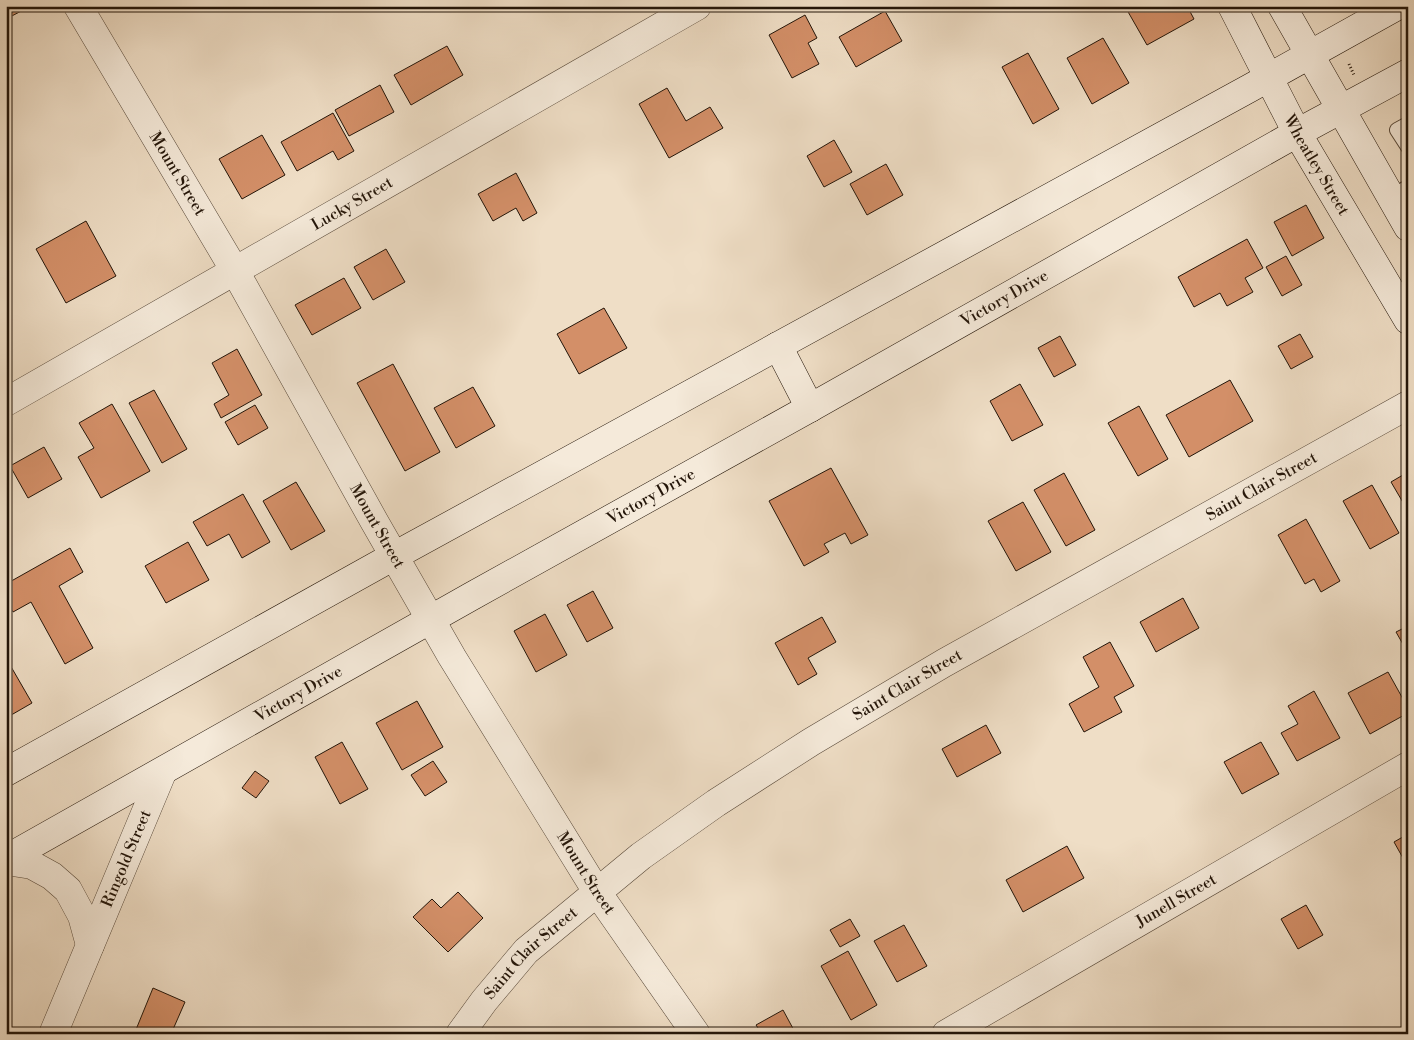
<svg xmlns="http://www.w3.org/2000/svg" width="1414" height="1040" font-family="'Libre Bodoni',serif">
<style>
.building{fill:#d38f68;stroke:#231509}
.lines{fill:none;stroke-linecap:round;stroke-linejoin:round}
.service-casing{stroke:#564738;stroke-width:16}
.minor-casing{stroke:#564738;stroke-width:29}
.secondary-casing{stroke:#231509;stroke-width:29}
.path{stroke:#231509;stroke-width:3;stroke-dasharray:1 2.5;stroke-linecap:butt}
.service{stroke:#f5eada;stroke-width:14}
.minor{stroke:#f5eada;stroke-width:28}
.secondary{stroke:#f5eada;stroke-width:28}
.labels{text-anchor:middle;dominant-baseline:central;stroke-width:4.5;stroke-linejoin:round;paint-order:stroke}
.street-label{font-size:16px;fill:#231509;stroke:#f5eada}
</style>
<rect width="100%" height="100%" fill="#efdec6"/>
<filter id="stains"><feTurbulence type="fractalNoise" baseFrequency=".004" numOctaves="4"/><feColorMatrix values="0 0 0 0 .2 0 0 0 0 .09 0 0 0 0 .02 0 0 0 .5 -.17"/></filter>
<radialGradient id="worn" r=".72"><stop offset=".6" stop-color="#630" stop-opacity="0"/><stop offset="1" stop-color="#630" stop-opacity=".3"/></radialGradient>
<path class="building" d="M6 6H29V7L6 19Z
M1133 6H1187L1194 19 1147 45 1127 10Z
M885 11 902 41 856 67 839 37Z
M805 15 817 38 808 43 819 64 792 78 769 35Z
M1103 38 1129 83 1092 104 1067 58Z
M447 46 463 75 411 105 394 75Z
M1028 53 1059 109 1033 124 1002 67Z
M380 85 394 112 349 136 335 110Z
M667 88 686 121 710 107 723 128 669 158 639 104Z
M333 113 354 151 338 160 333 151 297 171 281 142Z
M262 135 285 175 242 199 219 159Z
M834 140 852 172 824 187 807 156Z
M886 164 903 195 867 215 850 184Z
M516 173 537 213 523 221 516 208 493 221 478 194Z
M1306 205 1324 238 1292 256 1274 222Z
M86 221 116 276 66 303 36 249Z
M1247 239 1263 268 1245 278 1253 292 1227 306 1220 293 1194 307 1178 277Z
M386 249 405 282 373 300 354 267Z
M1286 256 1302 285 1282 296 1266 267Z
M344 278 361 308 312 335 295 305Z
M604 308 627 348 579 374 557 334Z
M1300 334 1313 357 1291 369 1278 346Z
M1060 336 1076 365 1054 377 1038 348Z
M237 349 262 395 221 418 214 404 229 395 212 363Z
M393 364 440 452 405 471 357 383Z
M1230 380 1253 421 1189 457 1166 415Z
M1020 384 1043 425 1012 441 990 401Z
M473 387 495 426 456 448 434 408Z
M154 390 187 449 162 463 129 403Z
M112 404 150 471 101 498 78 457 94 448 79 423Z
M255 405 268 428 238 445 225 422Z
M1139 406 1168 459 1138 476 1108 423Z
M44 447 62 479 28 498 10 466Z
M831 468 868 535 851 544 845 533 824 544 829 552 804 566 769 501Z
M1408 472V511L1391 482Z
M1064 473 1095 530 1066 546 1034 490Z
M296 482 325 531 291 550 263 501Z
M1372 485 1399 533 1370 549 1343 501Z
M243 494 270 542 242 558 229 534 207 546 193 522Z
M1023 502 1051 552 1016 571 988 521Z
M1306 519 1340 581 1321 592 1314 579 1305 584 1278 535Z
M188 542 209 580 166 603 145 566Z
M70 548 83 572 59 586 93 648 65 664 31 602 13 612 6 600V584Z
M593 591 613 628 587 642 567 605Z
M1183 598 1199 628 1156 652 1140 622Z
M545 614 567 655 536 672 514 631Z
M822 617 836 642 808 658 817 674 798 685 775 643Z
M1408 626V653L1396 632Z
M1110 642 1134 686 1114 697 1122 712 1084 732 1069 704 1099 687 1083 657Z
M6 658 32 703 6 718Z
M1388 672 1408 708V713L1370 734 1348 693Z
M1314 691 1340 738 1297 761 1281 733 1298 724 1288 706Z
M417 701 443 747 402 770 376 723Z
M986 725 1001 753 957 777 942 749Z
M342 742 368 789 340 804 315 757Z
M1261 742 1279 774 1242 794 1224 762Z
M433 761 447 782 425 796 411 775Z
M255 771 269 781 256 798 242 788Z
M1408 834V867L1394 842Z
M1067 846 1084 878 1023 912 1006 880Z
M458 892 483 918 448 952 413 917 432 899 441 908Z
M1306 905 1323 935 1298 949 1281 919Z
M850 919 860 936 840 947 830 930Z
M904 925 927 966 897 982 874 941Z
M848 951 877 1005 851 1020 821 966Z
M153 988 185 1002 171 1034H140L135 1032Z
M783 1010 796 1034H762L756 1025Z"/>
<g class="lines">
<g class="service-casing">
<path id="service" d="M1408 124 1397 130 1408 147
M1391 197 1408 187"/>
</g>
<g class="minor-casing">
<g id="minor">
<path id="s1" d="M78 6 235 271 374 521 452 657 597 892 696 1034"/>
<path id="s2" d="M6 402 697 6"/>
<path d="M6 861 32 865 52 876 68 890 82 916 90 945"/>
<path id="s3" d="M53 1034 162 773"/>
<path id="s4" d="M460 1034 484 1001 526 951 641 856 716 803 811 742 944 663 1408 405"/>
<path id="s5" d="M946 1034 1408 766"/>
</g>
</g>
<g class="secondary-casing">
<g id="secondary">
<path id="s6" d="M1232 6 1297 133 1408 320"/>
<path d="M1282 6 1408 227"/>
<path d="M778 346 810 408"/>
<path d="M6 772 394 556 1250 88 1397 6"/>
<path id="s7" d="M6 859 472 596 810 408 1297 133 1408 73"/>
</g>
</g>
<path class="path" d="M1349 64 1354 75"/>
<use href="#service" class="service"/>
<use href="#minor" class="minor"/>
<use href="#secondary" class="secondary"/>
</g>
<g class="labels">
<g class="street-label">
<text stroke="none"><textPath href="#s6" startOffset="180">Wheatley Street</textPath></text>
<text stroke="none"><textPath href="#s1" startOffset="195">Mount Street</textPath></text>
<text stroke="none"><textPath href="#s2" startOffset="399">Lucky Street</textPath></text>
<text stroke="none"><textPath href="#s7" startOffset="1145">Victory Drive</textPath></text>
<text stroke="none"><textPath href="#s4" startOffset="978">Saint Clair Street</textPath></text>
<text stroke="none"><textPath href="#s7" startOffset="740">Victory Drive</textPath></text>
<text stroke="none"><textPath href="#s1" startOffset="600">Mount Street</textPath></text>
<text stroke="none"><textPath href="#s4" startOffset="572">Saint Clair Street</textPath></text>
<text stroke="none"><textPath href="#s7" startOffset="336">Victory Drive</textPath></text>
<text stroke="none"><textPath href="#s3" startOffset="190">Ringold Street</textPath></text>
<text stroke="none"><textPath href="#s1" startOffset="1005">Mount Street</textPath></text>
<text stroke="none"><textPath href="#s5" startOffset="266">Junell Street</textPath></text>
<text stroke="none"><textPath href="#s4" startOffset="108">Saint Clair Street</textPath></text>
</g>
</g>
<rect width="1414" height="1040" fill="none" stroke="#efdec6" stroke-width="25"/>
<rect x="8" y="8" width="1399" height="1025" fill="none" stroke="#231509" stroke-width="2.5"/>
<rect x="12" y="12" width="1389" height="1015" fill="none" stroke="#231509"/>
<rect width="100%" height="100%" filter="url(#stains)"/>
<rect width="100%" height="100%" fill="url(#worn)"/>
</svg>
